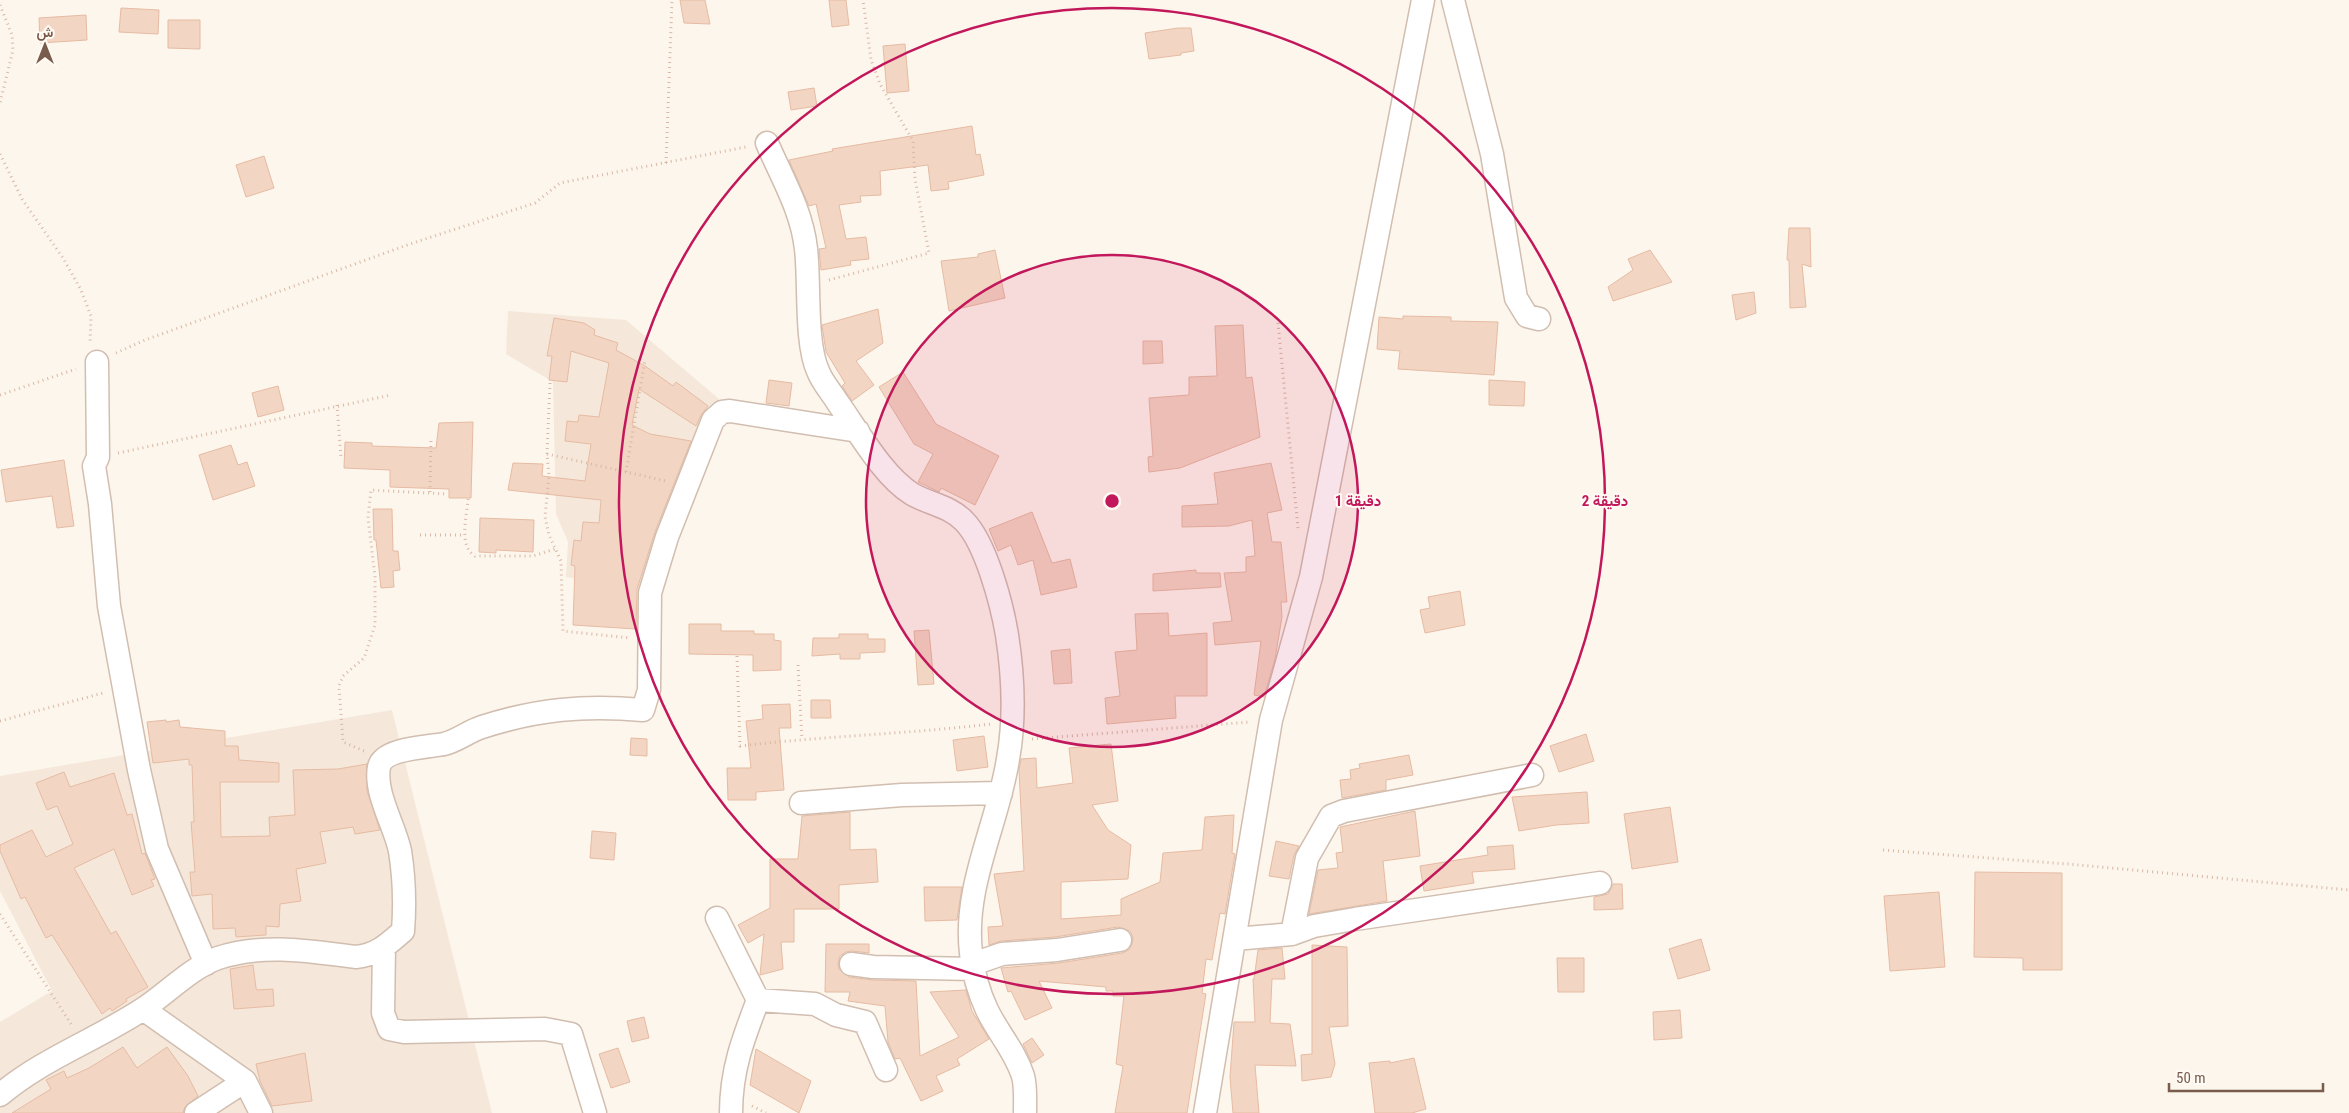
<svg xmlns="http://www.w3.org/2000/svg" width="2349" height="1113" font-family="'Roboto Condensed',Vazirmatn,sans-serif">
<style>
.residential{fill:#f5e8da}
.building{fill:#f3d5c3;stroke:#e6bba3}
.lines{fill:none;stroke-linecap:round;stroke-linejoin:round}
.street-casing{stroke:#d1beb0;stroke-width:25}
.path{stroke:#d9b8a5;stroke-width:3;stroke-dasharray:1 4;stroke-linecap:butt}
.street{stroke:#fff;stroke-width:22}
.ring{fill:none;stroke:#c2185b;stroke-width:2.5}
.centre{fill:#c2185b;stroke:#fffaf3;stroke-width:2.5}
.ring-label{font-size:15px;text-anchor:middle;font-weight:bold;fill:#c2185b;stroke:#fffaf3;stroke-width:4;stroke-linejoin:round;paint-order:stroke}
</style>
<rect width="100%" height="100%" fill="#fdf6ec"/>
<path class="residential" d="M508 311 626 320 719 399 649 589 566 577 568 542 556 514 553 382 506 354Z
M392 710 492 1113H0V1022L52 991 0 891V776Z"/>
<path class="building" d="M680 0H705L710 24 684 23Z
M829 0H846L849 25 832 27Z
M121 8 159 10 158 34 119 32Z
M86 15 87 40 40 43 39 18Z
M168 20H200V49L168 48Z
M1178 28H1191L1194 51 1181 53V55L1149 59 1145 33Z
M905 44 909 91 887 93 883 46Z
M814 88 817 106 791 110 788 92Z
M972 126 976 155 980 154 984 175 948 182 949 189 931 191 928 165 880 171 881 195 860 196 861 202 839 205 846 239 866 237 869 259 850 261 851 265 821 270 819 249 826 248 816 204 809 206 789 160 833 151 832 149Z
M264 156 274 188 246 197 236 165Z
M1789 228H1810L1811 267 1802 264 1806 307 1790 308 1789 260H1787Z
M995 250 1005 298 949 311 941 261 978 257V254Z
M1650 250 1672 282 1613 301 1608 287 1633 270 1628 259Z
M1754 292 1756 313 1736 320 1732 295Z
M878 309 883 343 856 361 874 385 852 401 842 386 845 383 826 352 822 325Z
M1403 316 1451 317V321L1498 322 1494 375 1398 369 1400 351 1377 349 1379 317 1403 319Z
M554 318 584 323 595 330 594 335 618 343 616 350 645 366 673 386 676 382 708 406 701 415 696 426 639 389 632 425 650 434 691 441 655 532 637 589 636 629 573 625 575 566 571 565 574 540 581 541 583 522 599 523 601 500 508 490 513 463 543 464 542 476 585 481 591 444 565 441 567 421 578 422 579 415 599 417 609 363 571 351 567 382 549 380 552 356H547Z
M1243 325 1246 378 1252 377 1260 437 1180 468 1149 472 1148 457 1153 456 1149 398 1189 395V377L1217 376 1215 326Z
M1143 341H1162L1163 363 1143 364Z
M903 372 936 424 999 456 975 505 941 488 939 492 918 482 933 454 914 444 879 387Z
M769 380 792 383 789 406 766 403Z
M1489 380 1525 382 1524 406 1489 405Z
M278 386 284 410 258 417 252 393Z
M473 422 471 498H449V489L390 487V470L344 468 345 442 372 443V446L436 448 439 423Z
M231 445 238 465 247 462 255 486 213 500 199 455Z
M64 460 74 526 57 528 52 496 6 502 1 470Z
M1271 463 1282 510 1267 513 1272 542H1281L1287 602H1281L1282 617 1275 659 1264 697 1254 695 1261 641 1215 645 1213 623 1232 621 1224 573 1246 572V557L1255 556 1252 520 1229 526 1182 527V506L1218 504 1214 473Z
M373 509H392L393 551H398L400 570 393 571 394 587 381 588 376 540H374Z
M1032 512 1052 563 1070 559 1077 587 1041 595 1033 560 1018 565 1011 545 998 551 989 529Z
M480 518 534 520 533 552 496 550V553L479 552Z
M1196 570V573H1220L1221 587 1153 591V574Z
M1460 591 1465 625 1425 633 1420 610 1430 608 1428 597Z
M1168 613 1169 636 1207 633V696H1175L1176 718 1107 724 1105 698 1120 696 1115 652 1137 650 1135 614Z
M689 624H721V631H754V634H774V640L781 641V670L753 671V655L689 654Z
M929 630 934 684 918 685 914 631Z
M839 634H868V639H885V652L860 653V659H840V654L812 656 813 638H839Z
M1070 649 1072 683 1054 684 1051 651Z
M811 700H830L831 718H811Z
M790 704 791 728H779L784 790 756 792V800H728L727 768H751L746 721 763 719 762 705Z
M166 720V722L179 720 180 727 225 731V746H238L239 760 279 763V782H220L221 837 270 836 269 817 295 815 293 770 338 769 367 764V791L380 830 355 834 353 827 320 832 326 863 296 869 301 901 280 904 279 927 266 926V935L236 937 235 928 213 929 212 894 192 896 190 872H195L191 822H194L192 765H189V759L153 763 147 722Z
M1586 734 1594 761 1559 772 1550 746Z
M984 736 988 767 957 771 953 740Z
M631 738 647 739V756L630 755Z
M1111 744 1118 801 1092 805 1108 830 1131 845 1128 879 1061 882V919L1121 915V899L1160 882 1163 853 1202 850 1205 817 1234 815 1232 853 1235 854 1225 914 1220 913 1212 960 1206 959 1202 993 1206 994 1187 1113H1115L1123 1066 1116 1064 1124 996H1113V991H1106V987L1039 981 1052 1008 1025 1020 1011 991 1008 992 1001 968 1059 963 1122 953 1129 950 1132 944 1133 937 1130 931 1118 927 1055 937 1001 941 989 945 988 927 1003 926 994 874 1024 871 1019 770 1021 759 1036 758 1037 788 1073 783 1069 748Z
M1409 755 1413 775 1386 780V790L1342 798 1340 780 1351 779 1350 770 1360 768 1359 764Z
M64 772 70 787 114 773 127 815 132 814 142 854 145 853 155 879 151 880 154 886 132 895 114 849 74 868 111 934 116 931 148 987 126 999 127 1001 112 1011 110 1008 102 1014 52 935 46 938 25 897 21 899 0 851V845L32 830 46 857 73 844 57 806 47 810 36 783Z
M1587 792 1589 823 1556 825 1519 831 1512 797Z
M1670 807 1678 862 1632 869 1624 814Z
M1415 811 1420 856 1383 861 1387 901 1309 914 1318 870 1338 868 1336 853 1343 852 1340 827Z
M850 812V850L876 849 878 882 839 885V909H794V942H781L783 969 760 975 764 934 748 943 738 925 770 908V859H798L802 816Z
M592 831 616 833 614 860 590 858Z
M1276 841 1299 846 1294 855 1289 879 1269 876Z
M1513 845 1515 869 1472 872 1474 883 1424 891 1420 866 1488 855 1487 847Z
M1975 872 2062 873V970H2023V958L1974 957Z
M1613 884H1622L1623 909 1594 910V897L1608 894Z
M924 887H962L957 920 925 921Z
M1939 892 1945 967 1890 971 1884 896Z
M1701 939 1710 970 1678 979 1669 949Z
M826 944H869V953L852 951 846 952 840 956 838 963 839 969 849 977 873 980 916 981 920 1056 959 1037 930 992 966 990 972 1011 989 1039 957 1059 960 1065 936 1076 943 1091 921 1101 900 1058 895 1059 888 1042 885 1006 848 1001 850 992H825Z
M1312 945 1347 947 1348 1026 1329 1027 1335 1064 1331 1077 1302 1081 1301 1055 1312 1054Z
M1282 948 1285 979H1272L1270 1023 1290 1024 1296 1066 1255 1065 1259 1113H1233L1230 1077 1234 1022H1255L1253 979H1254L1258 950Z
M1557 958H1584V992H1558Z
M253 965 256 988 257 990 273 989 274 1006 234 1009 230 969Z
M1680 1010 1682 1038 1654 1040 1653 1012Z
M644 1017 649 1038 632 1042 627 1021Z
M1032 1038 1044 1055 1032 1063 1023 1044Z
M123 1047 137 1068 167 1047 188 1076 198 1096 185 1107 183 1113H12L51 1089 46 1080 64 1071 67 1078 89 1068Z
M618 1048 630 1082 611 1088 599 1054Z
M756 1049 811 1081 799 1113 750 1085Z
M305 1053 312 1101 272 1106 260 1081 256 1064Z
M1414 1058 1426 1109 1412 1113H1375L1369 1063 1390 1061V1063Z"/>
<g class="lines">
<g class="street-casing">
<path id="street" d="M1453 0 1492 154 1516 298 1527 316 1539 319
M767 143C782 178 802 211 806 249 810 282 805 343 818 371 822 382 832 393 838 403 858 431 883 476 912 494 929 504 950 506 964 521 986 543 1002 605 1007 635 1013 674 1015 720 1008 759 998 824 963 886 971 953 973 971 979 993 987 1010 998 1033 1015 1051 1023 1076 1026 1087 1025 1101 1025 1113
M97 362 98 457 94 466 100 504 109 606 139 770 157 849 206 964
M801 803 902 795 1001 793
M717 918 758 1000
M1292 934 1314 926 1355 919 1600 883
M1235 939 1292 934 1307 858 1331 816 1344 811 1532 775
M384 948 383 1013 389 1029 404 1032 545 1029 571 1034 595 1113
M851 964 873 967 974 969
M973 964 1002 954 1057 950 1120 940
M143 1009 245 1081 261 1113
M0 1095C42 1059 96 1040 143 1009 166 994 192 967 218 958 264 943 309 951 356 957 377 955 388 944 403 931 405 905 404 876 400 851 395 826 374 793 379 767 383 748 429 747 444 744 457 741 469 731 482 727 538 709 584 705 643 710L649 690 650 593 667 537 713 420 722 412 730 411 858 431
M196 1113 245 1081
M731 1113C731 1070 743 1039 758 1000L815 1004 836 1015 865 1022 886 1070
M1205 1113 1271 720 1311 577 1423 0"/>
</g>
<path class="path" d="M0 5 12 35 13 50 0 103
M0 154 22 199 63 258 81 290 91 316 90 343
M666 163 672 0
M829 280 929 253 915 179 913 141 880 84 871 60 863 0
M1278 323 1298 528
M116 353 145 340 410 244 535 203 560 183 746 147
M550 383 547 454 549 476 545 517 549 535 561 561 563 631 630 638
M0 395 76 369
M337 405 341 457
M118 453 391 395
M547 454 666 481
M626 472 645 360
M430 492 431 438
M468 499C467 516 458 546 475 556H533L555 549
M420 535H465
M737 656 740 746C824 736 907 734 991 724
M798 665 802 739
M0 721 103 693
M1032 739 1250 722
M364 751 343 742 339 686 343 676 364 658 375 625V576L368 518 371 490 446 494
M1883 850 2068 864 2349 890
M0 914 73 1027
M752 1106 766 1113"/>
<use href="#street" class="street"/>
</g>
<circle cx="1112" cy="501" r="246" fill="#c2185b" fill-opacity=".12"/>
<g class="ring">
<circle cx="1112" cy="501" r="246"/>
<circle cx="1112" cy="501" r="493"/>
</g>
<circle cx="1112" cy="501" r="8" class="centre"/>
<g class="ring-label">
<text x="1358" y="506">1 دقيقة</text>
<text x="1605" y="506">2 دقيقة</text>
</g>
<g transform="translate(45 45)" stroke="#fffaf3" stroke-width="4" paint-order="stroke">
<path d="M0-4L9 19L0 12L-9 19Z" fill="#7a5c4d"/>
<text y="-8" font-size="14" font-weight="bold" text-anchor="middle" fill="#7a5c4d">ش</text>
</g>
<path d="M2169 1083v8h154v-8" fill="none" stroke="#7a5c4d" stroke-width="2.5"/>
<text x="2176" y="1083" font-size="15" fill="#7a5c4d" stroke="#fffaf3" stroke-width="4" paint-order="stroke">50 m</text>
</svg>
